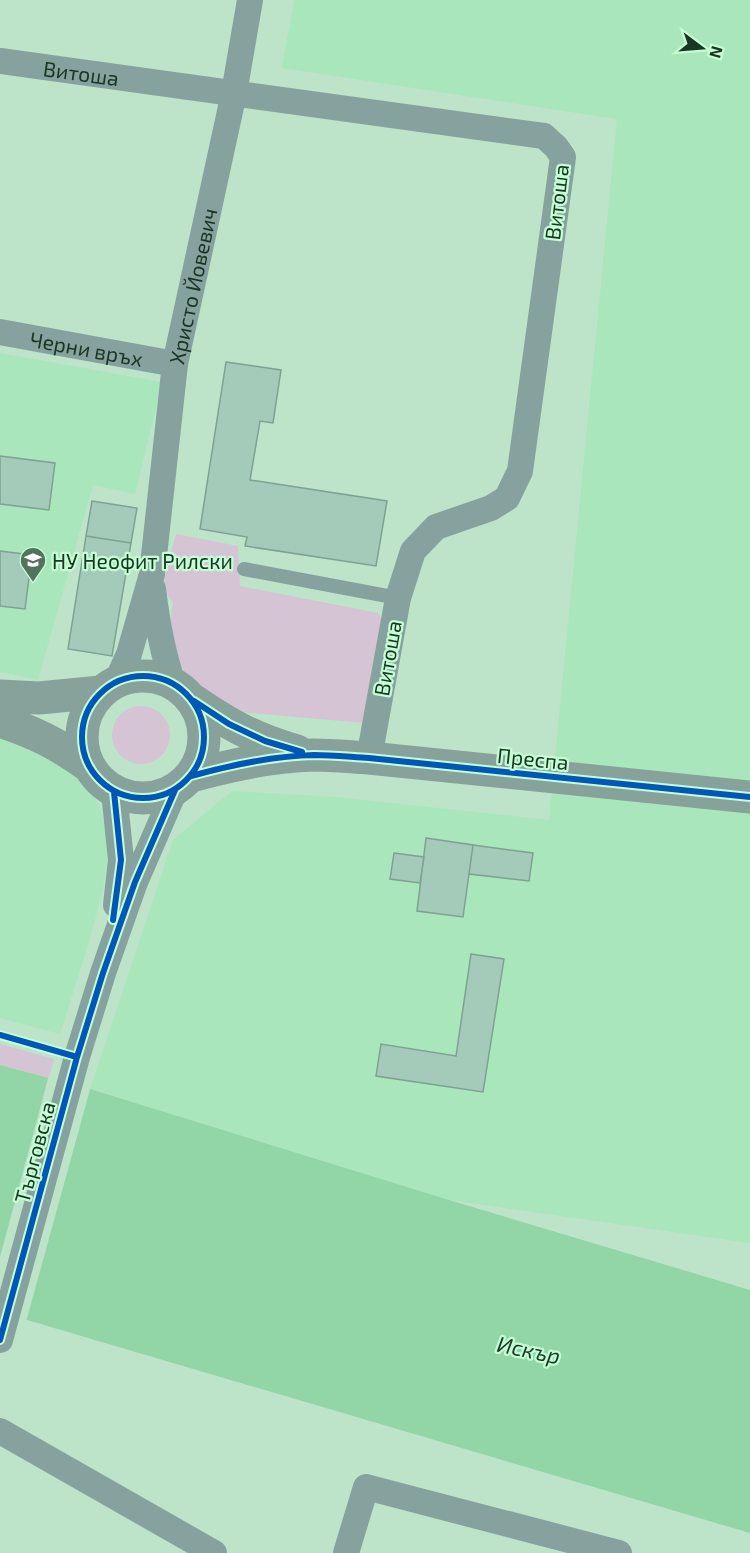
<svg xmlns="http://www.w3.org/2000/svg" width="750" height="1553" font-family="'Exo 2',sans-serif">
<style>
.built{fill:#aae6bc}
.green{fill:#d5c4d3}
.water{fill:#92d5a7}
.pier{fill:#bde3c8}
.building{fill:#a4cab9;stroke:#7ea292;stroke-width:1.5}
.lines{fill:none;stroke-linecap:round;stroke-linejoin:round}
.lane{stroke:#86a29f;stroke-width:14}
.street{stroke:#86a29f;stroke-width:26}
.secondary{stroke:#86a29b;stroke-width:33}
.cycleway-casing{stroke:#c5fdd5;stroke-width:10}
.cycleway{stroke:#0057b8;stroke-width:6}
.labels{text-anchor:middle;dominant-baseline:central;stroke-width:4.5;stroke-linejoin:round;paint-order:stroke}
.street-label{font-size:21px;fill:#193623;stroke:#c5fdd5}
.poi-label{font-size:21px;fill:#193623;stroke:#c5fdd5;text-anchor:start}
.water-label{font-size:22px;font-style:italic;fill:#193b25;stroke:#c5fdd5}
</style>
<rect width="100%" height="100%" fill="#bde3c8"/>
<path class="built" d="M294 0H750V1243L449 1200 90 1089 173 840 232 791 335 797 549 820 617 119 282 68Z
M0 353 162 382 135 494 93 485 38 680 0 672Z
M0 732 80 775 101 808 109 846 103 890 89 942 60 1034 0 1018Z"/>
<path class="green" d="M176 534 238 546 240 586 378 613 386 627 365 723 250 713 216 707 166 658 173 602 162 589Z
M112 735a29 29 0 1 1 58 0a29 29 0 1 1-58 0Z
M0 1044 54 1059 49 1078 0 1065Z"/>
<path class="water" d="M0 1065 90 1089 449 1200 750 1290V1533L0 1312Z"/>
<path class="pier" d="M49 1075 91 1086 26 1322 0 1315V1257Z"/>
<path class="building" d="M226 362 281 370 273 423 260 421 250 480 387 501 376 566 245 546 247 537 200 529Z
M0 456 55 463 49 510 0 504Z
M92 501 137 508 131 543 86 536Z
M86 536 131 543 112 656 68 649Z
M0 551 32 555 25 609 0 606Z
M426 838 473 845 463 917 417 911Z
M473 845 533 853 529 881 469 874Z
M394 853 424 857 420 883 390 879Z
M471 954 504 959 483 1092 376 1076 381 1044 456 1056Z"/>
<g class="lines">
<path class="lane" d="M244 569 398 598"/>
<g class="street">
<path id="s1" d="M0 61 544 136 556 147 563 157 520 471 507 498 491 508 436 527 413 551 398 598 369 758"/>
<path id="s2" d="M0 332 175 364"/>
<path d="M153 589C157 622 162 652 173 683"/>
<path id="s3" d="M117 681 129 654 152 574 175 364 234 93 250 0"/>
<path d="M114 792 121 860 116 905"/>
<path d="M0 1340 77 1057 103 973 135 882 175 790"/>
<path d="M0 1431 214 1553"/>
<path d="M346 1553 366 1487 619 1553"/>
</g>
<path class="secondary" d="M82 737a61 61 0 1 1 122 0a61 61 0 1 1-122 0Z
M0 696 39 698 101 692
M190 698C228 724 252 738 297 751
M0 721C34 732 58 744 87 765
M191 776C231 765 271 756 314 755 332 755 351 757 369 758L750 797"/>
<g class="cycleway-casing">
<path id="cycleway" d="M82 737a61 61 0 1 1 122 0a61 61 0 1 1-122 0Z
M194 701 229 724 265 741 302 752
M191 776C231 765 271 756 314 755 332 755 351 757 369 758L750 797
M113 920 121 860 114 792
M0 1035 77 1057
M0 1340 77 1057 103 973 135 882 175 790"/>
</g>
<use href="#cycleway" class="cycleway"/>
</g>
<defs>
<g id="school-pin" transform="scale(1.35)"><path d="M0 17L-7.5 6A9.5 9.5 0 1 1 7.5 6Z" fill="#52735d" stroke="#c5fdd5"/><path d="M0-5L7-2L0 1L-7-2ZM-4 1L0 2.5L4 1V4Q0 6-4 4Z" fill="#fff"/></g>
</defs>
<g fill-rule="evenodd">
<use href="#school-pin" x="33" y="560"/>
</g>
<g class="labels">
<g class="street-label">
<text stroke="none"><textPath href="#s1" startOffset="82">Витоша</textPath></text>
<text transform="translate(556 202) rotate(-83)">Витоша</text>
<text stroke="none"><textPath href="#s3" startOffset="404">Христо Йовевич</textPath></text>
<text stroke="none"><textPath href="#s2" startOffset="88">Черни връх</textPath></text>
<text transform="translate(387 658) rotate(-80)">Витоша</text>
<text transform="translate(533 758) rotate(6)">Преспа</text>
<text transform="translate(34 1152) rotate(-75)">Търговска</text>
</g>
<g class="poi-label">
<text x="52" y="560">НУ Неофит Рилски</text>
</g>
<g class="water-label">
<text transform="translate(529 1349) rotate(12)">Искър</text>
</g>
</g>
<g transform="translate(702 48) rotate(106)" stroke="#c5fdd5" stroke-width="4.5" paint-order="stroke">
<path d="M0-4.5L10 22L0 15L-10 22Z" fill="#193623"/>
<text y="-9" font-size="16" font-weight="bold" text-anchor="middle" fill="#193623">N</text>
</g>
</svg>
